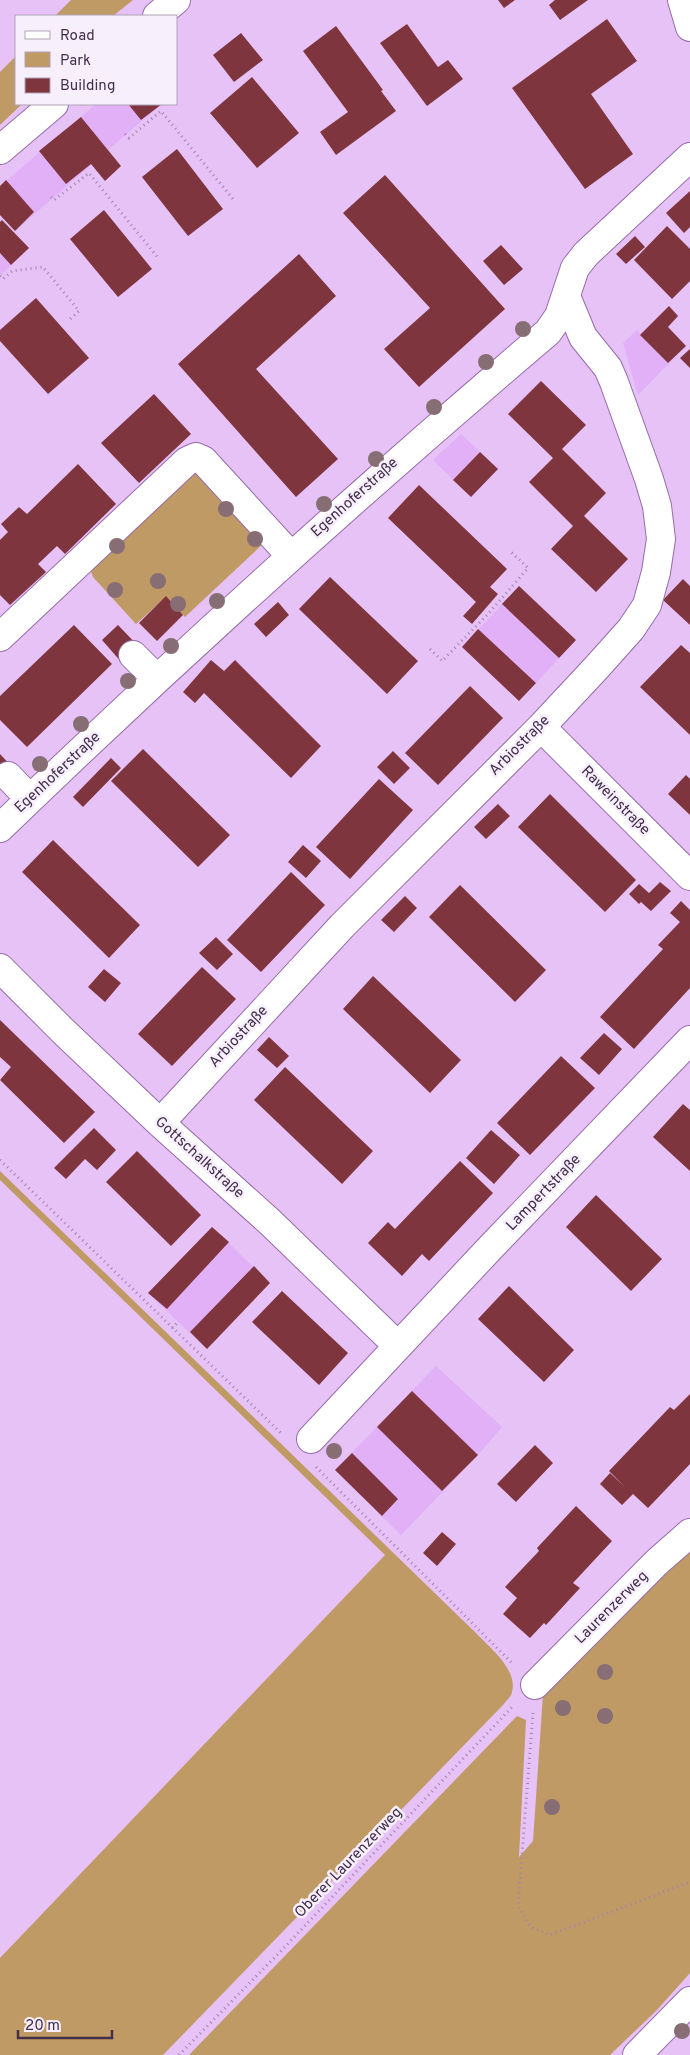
<svg xmlns="http://www.w3.org/2000/svg" width="690" height="2055" font-family="Overpass,sans-serif">
<style>
.built{fill:#e1b0f7}
.green{fill:#c09a65}
.building{fill:#7f353e}
.lines{fill:none;stroke-linecap:round;stroke-linejoin:round}
.minor-casing{stroke:#966ca9;stroke-width:30}
.major-casing{stroke:#966ca9;stroke-width:30}
.path{stroke:#a084ad;stroke-width:3;stroke-dasharray:1 4;stroke-linecap:butt}
.minor{stroke:#fff;stroke-width:28}
.major{stroke:#fff;stroke-width:28}
.tree{fill:#876d74}
.labels{text-anchor:middle;dominant-baseline:central;stroke-width:5;stroke-linejoin:round;paint-order:stroke}
.street-label{font-size:15px;fill:#42304a;stroke:#f8effc}
</style>
<rect width="100%" height="100%" fill="#e6c2f7"/>
<path class="built" d="M96 104H161L15 231 0 215V186Z
M0 219 29 248 0 276Z
M659 317 686 346 638 395 623 343 637 330 640 334Z
M461 434 498 469 471 497 433 460Z
M519 586 576 640 519 701 462 647Z
M212 1227 270 1283 207 1349 148 1293Z
M436 1366 502 1427 478 1455 401 1535 335 1470Z"/>
<path class="green" d="M71 0H133L113 16H55Z
M16 56V104H22L0 125V72Z
M194 468 266 541 185 617 166 597 136 624 93 577 89 566Z
M0 1171 478 1635C491 1649 518 1670 512 1692 511 1697 506 1701 503 1705L163 2055H0V1958L385 1555 0 1180Z
M690 1550V1973L657 2010 610 2055H189L517 1716 526 1720 519 1857 533 1841 543 1694Z"/>
<path class="building" d="M498 0H515L504 8Z
M555 0H588L560 20 549 5Z
M607 19 637 61 591 94 633 154 585 189 512 88Z
M407 24 438 67 448 60 463 79 427 106 380 43Z
M336 26 383 90 381 91 396 111 336 155 320 132 348 112 303 51Z
M241 33 263 60 234 82 213 55Z
M252 77 299 133 257 168 210 113Z
M128 104H162L141 120Z
M81 117 121 166 105 181 91 164 66 184 39 151Z
M177 149 223 209 188 236 142 177Z
M385 175 505 309 419 387 384 349 430 308 343 213Z
M6 180 34 212 15 231 0 215V186Z
M690 191V227L684 233 666 213Z
M104 210 152 269 118 297 70 239Z
M2 220 29 248 11 265 0 253V222Z
M667 226 690 249V281L672 299 634 260Z
M635 236 645 247 626 264 616 254Z
M501 245 523 269 504 285 483 261Z
M299 254 336 296 256 369 338 459 296 497 178 364Z
M36 298 89 358 48 394 0 341V330Z
M669 306 678 316 668 327 686 346 668 363 640 335Z
M690 349V368L680 358Z
M541 381 586 425 562 449 606 493 584 516 628 559 596 592 551 549 573 526 529 482 553 458 508 414Z
M154 394 191 434 139 483 101 443Z
M480 452 498 469 471 497 453 480Z
M78 464 116 504 65 554 57 546 38 564 46 572 10 605 0 595V540L8 532 1 524 19 507 27 514Z
M419 485 507 569 490 587 498 594 472 624 463 616 476 602 388 518Z
M330 577 418 661 387 694 299 609Z
M683 579 690 586V625L663 600Z
M519 586 576 640 559 658 502 604Z
M166 596 183 615 157 641 139 623Z
M278 602 289 615 266 637 254 624Z
M74 625 112 664 27 747 0 720V696Z
M118 625 140 648 123 664 102 640Z
M478 629 536 683 519 701 462 647Z
M681 645 690 653V735L640 687Z
M211 660 224 671 235 660 321 746 291 778 204 693 195 703 183 692Z
M470 686 503 718 438 785 405 753Z
M143 749 230 835 198 867 111 781Z
M393 751 410 768 394 784 377 767Z
M0 754 15 770 0 784Z
M111 758 121 768 83 807 73 797Z
M686 775 690 779V815L668 794Z
M379 779 413 810 350 879 316 847Z
M550 794 636 880 605 912 518 827Z
M498 804 510 816 486 839 474 827Z
M53 840 140 925 109 958 22 872Z
M303 845 321 861 306 878 288 862Z
M291 872 325 905 261 972 227 940Z
M660 882 671 891 651 911 641 902 639 904 629 894 639 884 649 893Z
M460 885 546 970 515 1002 429 917Z
M405 896 417 908 394 932 381 920Z
M681 901 690 910V988L634 1049 600 1017 663 949 658 945 680 922 670 913Z
M216 937 233 954 217 970 199 953Z
M202 967 236 999 172 1066 138 1034Z
M104 969 121 983 105 1002 88 987Z
M373 976 461 1060 430 1093 343 1009Z
M0 1020 95 1112 64 1143 0 1080 11 1067 0 1057Z
M604 1033 622 1049 599 1075 580 1058Z
M269 1037 289 1056 277 1068 257 1050Z
M561 1056 595 1088 530 1155 497 1123Z
M285 1067 373 1151 342 1184 254 1100Z
M683 1104 690 1110V1171L653 1137Z
M94 1128 116 1150 97 1170 85 1159 66 1179 54 1168Z
M491 1130 520 1155 494 1184 466 1158Z
M137 1151 201 1215 171 1246 106 1182Z
M460 1161 493 1193 429 1261 422 1254 402 1276 368 1243 388 1222 395 1229Z
M596 1195 662 1259 631 1291 566 1227Z
M212 1227 229 1242 167 1309 148 1293Z
M254 1266 270 1283 207 1349 190 1332Z
M509 1286 574 1350 544 1382 478 1319Z
M282 1291 348 1353 319 1385 252 1322Z
M412 1391 478 1455 442 1491 377 1427Z
M690 1394V1464L648 1508 633 1494 622 1505 600 1484 610 1473 625 1487 609 1471 670 1407 674 1410Z
M535 1445 553 1463 516 1502 497 1484Z
M352 1453 398 1499 382 1516 335 1470Z
M576 1506 612 1541 573 1583 580 1588 546 1625 544 1623 530 1638 503 1614 517 1598 505 1587 539 1551 537 1548Z
M442 1532 456 1544 437 1566 423 1553Z"/>
<g class="lines">
<g class="minor-casing">
<path id="minor" d="M682 0 690 27
M0 637 187 461 196 457 203 460 291 556
M133 655 157 679
M541 727 690 876
M8 776 30 799
M0 828C177 657 360 492 548 332L559 316 575 268 586 254 690 157
M0 968 64 1032 160 1123 271 1223 398 1346
M160 1123 342 926 541 727 597 667 631 629 647 605 656 572 661 539 657 506 649 479 614 382 608 368 583 337 566 296
M311 1439 491 1247 690 1040
M535 1685 657 1562 690 1533
M637 2055 690 2001"/>
</g>
<g class="major-casing">
<path id="major" d="M157 16 176 0
M0 150 54 104"/>
</g>
<path class="path" d="M125 134 129 138 161 111 233 199
M51 197 54 200 89 173 159 259
M0 276 3 279 12 271 43 267 79 311 69 320
M430 649 442 661 489 613 528 568 510 551
M0 1160 283 1435
M172 1328 178 1322
M316 1467 513 1664
M533 1713 518 1906 531 1927 550 1935 690 1882
M179 2055 280 1952 514 1705"/>
<use href="#minor" class="minor"/>
<use href="#major" class="major"/>
</g>
<g class="tree">
<circle cx="523" cy="329" r="8"/>
<circle cx="486" cy="362" r="8"/>
<circle cx="434" cy="407" r="8"/>
<circle cx="376" cy="459" r="8"/>
<circle cx="324" cy="504" r="8"/>
<circle cx="226" cy="509" r="8"/>
<circle cx="255" cy="539" r="8"/>
<circle cx="117" cy="546" r="8"/>
<circle cx="158" cy="581" r="8"/>
<circle cx="115" cy="590" r="8"/>
<circle cx="217" cy="601" r="8"/>
<circle cx="178" cy="604" r="8"/>
<circle cx="171" cy="646" r="8"/>
<circle cx="128" cy="681" r="8"/>
<circle cx="81" cy="724" r="8"/>
<circle cx="40" cy="764" r="8"/>
<circle cx="334" cy="1451" r="8"/>
<circle cx="605" cy="1672" r="8"/>
<circle cx="563" cy="1708" r="8"/>
<circle cx="605" cy="1716" r="8"/>
<circle cx="552" cy="1807" r="8"/>
<circle cx="682" cy="2031" r="8"/>
</g>
<g class="labels">
<g class="street-label">
<text transform="translate(355 498) rotate(-42)">Egenhoferstraße</text>
<text transform="translate(520 746) rotate(-45)">Arbiostraße</text>
<text transform="translate(58 773) rotate(-43)">Egenhoferstraße</text>
<text transform="translate(615 801) rotate(45)">Raweinstraße</text>
<text transform="translate(239 1037) rotate(-47)">Arbiostraße</text>
<text transform="translate(199 1158) rotate(42)">Gottschalkstraße</text>
<text transform="translate(544 1193) rotate(-46)">Lampertstraße</text>
<text transform="translate(612 1608) rotate(-45)">Laurenzerweg</text>
<text transform="translate(349 1863) rotate(-46)">Oberer Laurenzerweg</text>
</g>
</g>
<rect x="15" y="15" width="162" height="90" fill="#f8effc" stroke="#afa3b5"/>
<rect x="25" y="31" width="25" height="8" fill="#ffffff" stroke="#afa3b5"/>
<text x="60" y="40" font-size="15" fill="#42304a">Road</text>
<rect x="25" y="52" width="25" height="15" fill="#c09a65" stroke="#afa3b5"/>
<text x="60" y="65" font-size="15" fill="#42304a">Park</text>
<rect x="25" y="78" width="25" height="15" fill="#7f353e" stroke="#afa3b5"/>
<text x="60" y="90" font-size="15" fill="#42304a">Building</text>
<path d="M18 2030v8h94v-8" fill="none" stroke="#42304a" stroke-width="2.5"/>
<text x="25" y="2030" font-size="15" fill="#42304a" stroke="#f8effc" stroke-width="4" paint-order="stroke">20 m</text>
</svg>
